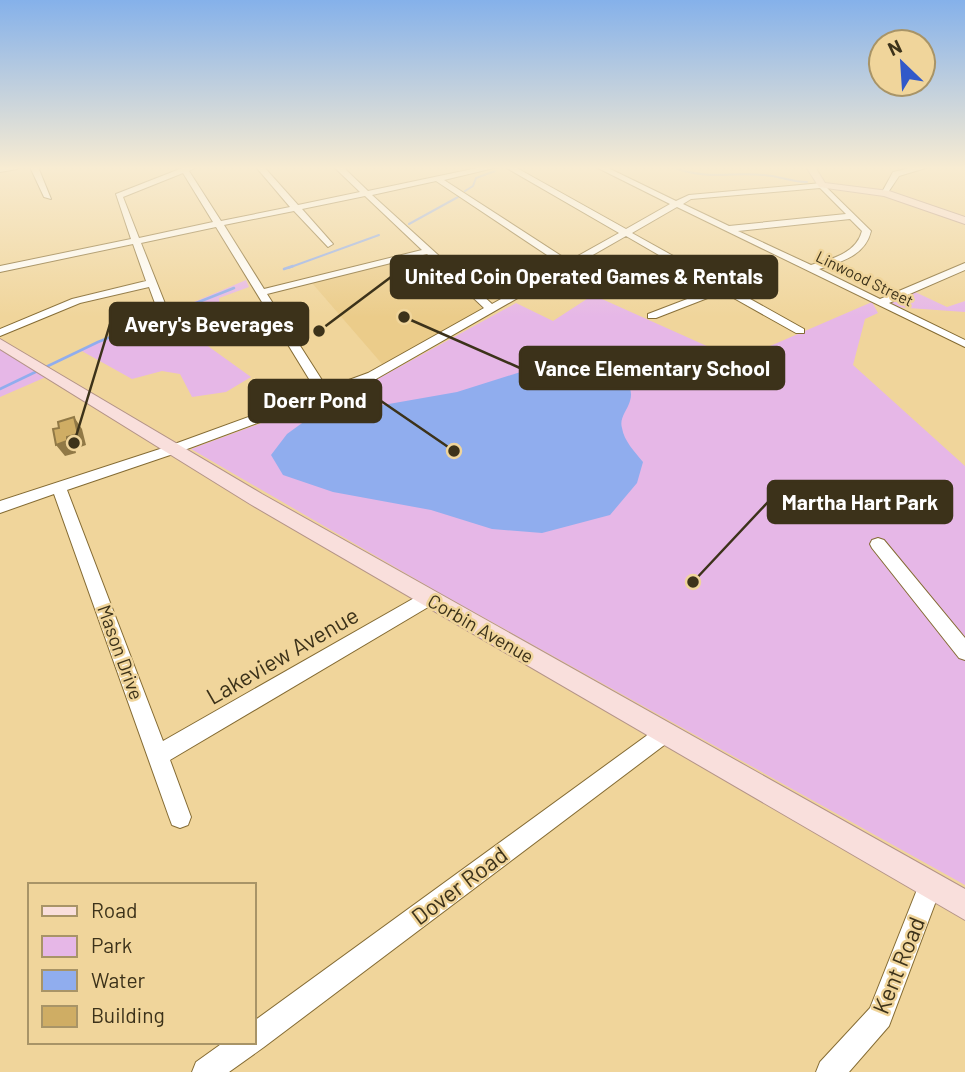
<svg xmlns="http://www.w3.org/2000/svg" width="965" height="1072" font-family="Barlow,sans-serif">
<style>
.built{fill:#ebcc8a}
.green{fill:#e6b7e7}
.water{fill:#90adee}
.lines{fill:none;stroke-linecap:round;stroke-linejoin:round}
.stream-far1{stroke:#90adee;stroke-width:2}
.stream{stroke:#90adee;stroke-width:2.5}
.minor-casing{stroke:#846b33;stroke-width:2}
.major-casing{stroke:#b49488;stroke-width:2}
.minor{fill:#fff;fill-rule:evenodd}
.major{fill:#f9dfdc;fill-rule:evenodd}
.shaded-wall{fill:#917946}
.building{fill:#cfad64;stroke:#917946;stroke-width:2}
.labels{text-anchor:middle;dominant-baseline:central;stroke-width:5;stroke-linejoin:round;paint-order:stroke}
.far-street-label{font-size:16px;fill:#3c321a;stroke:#f0d59b}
.street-label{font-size:19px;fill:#3c321a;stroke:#f0d59b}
.near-street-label{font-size:23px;fill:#3c321a;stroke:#f0d59b}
.leader{fill:none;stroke:#3c321a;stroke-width:2.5}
.callout-dot{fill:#3c321a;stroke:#f0d59b;stroke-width:2.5}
.callout{fill:#3c321a;stroke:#3c321a;stroke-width:2.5}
.callout-label{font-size:21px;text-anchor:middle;font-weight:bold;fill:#fff}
</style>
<rect width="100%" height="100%" fill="#f0d59b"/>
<path class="built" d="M426 255 483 309 383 365 312 283Z"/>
<path class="green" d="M246 280 249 287 219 298 220 309 212 311 222 326 194 336 251 377 226 392 192 397 180 374 162 371 132 379 80 350Z
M913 291 947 307 965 301V312L894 307 887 303Z
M593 295 738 360 872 302 878 313 865 319 853 365 965 466V885L438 592 191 449 372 382 516 303 553 321Z
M0 349 46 377 0 397Z"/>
<path class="water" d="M599 360C614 367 636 381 630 401 627 411 619 418 622 428 624 441 635 452 643 462L637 483 610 515 542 533 492 529 431 510 333 492 283 475 271 455 287 434 309 418 457 392 549 363Z"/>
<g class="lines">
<path class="stream-far1" d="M672 167C706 180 729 172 764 175 779 176 792 182 807 182
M465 191 473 186 476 178 495 171
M409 224 458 197
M288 268 379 235"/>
<path class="stream" d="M284 269 293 266
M0 389 98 342 234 288"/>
<g class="minor-casing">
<path id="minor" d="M18 167 17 169 0 172V168Z
M30 167H38L51 199 44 197Z
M185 167H196L189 171 221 221 290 207 256 167H264L298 205 360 192 334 167H343L368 191 482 167H498L444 180 569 261 619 233 505 167H515L626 229 670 204 596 167H606L676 201 689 195 822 183 871 231C865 256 841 262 819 269L880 299 965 263V270L889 303 965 340V347L677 207 632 233 804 329V333H796L723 292 656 318H648V314L716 288 626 236 376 379 179 452 67 490 163 741 423 593 429 591 435 593 438 598 435 603 170 760 191 817 188 825 180 828 172 825 169 817 54 494 0 513V501L169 446 317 392 216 227 141 243 166 306 161 309 156 306 149 287 80 303 0 336V329L72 299 146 281 133 244 0 272V266L131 239 116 194ZM183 173 213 222 139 238 123 197ZM436 181 562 265 492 304 372 195ZM820 188 846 214 729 226 683 204 691 199ZM365 196 422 250 264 289 224 225 294 211 328 247 333 244 302 209ZM850 219 862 231C856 254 831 259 811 265L738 231ZM427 254 484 308 368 373 327 388 267 294Z
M915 167H929L899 176 887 194H881L893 172Z
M878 538 884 540 965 638V660L959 658 872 548 870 544 872 540Z
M664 723 671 726 674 733 671 740 264 1047 229 1072H192L196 1062 224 1042H254V1021Z
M930 873 938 877 942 885 889 1026 849 1072H816L820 1062 870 1008 922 877Z"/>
</g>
<g class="major-casing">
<path id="major" d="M806 167H815L825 183 889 191 965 217V224L884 196 819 187Z
M0 339 262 494 965 889V920L250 504 0 349Z"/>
</g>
<use href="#minor" class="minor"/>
<use href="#major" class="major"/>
</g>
<path class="shaded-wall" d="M74 417 82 429 86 445 75 449 76 453 65 456 56 445Z"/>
<path class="building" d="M74 417 78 434 67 437V441L56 445 53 429 59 428 58 422Z"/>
<linearGradient id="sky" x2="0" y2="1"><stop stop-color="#85b1ea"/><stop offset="0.53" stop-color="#f8ecd2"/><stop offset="1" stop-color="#f8ecd2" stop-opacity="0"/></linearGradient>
<rect width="965" height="317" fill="url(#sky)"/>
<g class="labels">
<g class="far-street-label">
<text transform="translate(865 278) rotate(26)">Linwood Street</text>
</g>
<g class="street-label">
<text transform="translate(481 628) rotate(30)">Corbin Avenue</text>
<text transform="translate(121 652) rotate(70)">Mason Drive</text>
</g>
<g class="near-street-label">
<text transform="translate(282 655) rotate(-30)">Lakeview Avenue</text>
<text transform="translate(459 885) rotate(-37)">Dover Road</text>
<text transform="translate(898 965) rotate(-68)">Kent Road</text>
</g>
</g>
<path class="leader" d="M319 331L391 277M74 443L110 324M404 317L520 368M454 451L381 401M693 582L768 502"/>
<g class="callout-dot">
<circle cx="319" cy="331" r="7"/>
<circle cx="74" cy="443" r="7"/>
<circle cx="404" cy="317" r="7"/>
<circle cx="454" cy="451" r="7"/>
<circle cx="693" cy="582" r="7"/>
</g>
<g class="callout">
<rect x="391" y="256" width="386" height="42" rx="7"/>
<rect x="110" y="303" width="198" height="42" rx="7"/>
<rect x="520" y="347" width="264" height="42" rx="7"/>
<rect x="249" y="380" width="132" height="42" rx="7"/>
<rect x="768" y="481" width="184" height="42" rx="7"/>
</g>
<g class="callout-label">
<text x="584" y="284">United Coin Operated Games &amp; Rentals</text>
<text x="209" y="332">Avery's Beverages</text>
<text x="652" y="376">Vance Elementary School</text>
<text x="315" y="408">Doerr Pond</text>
<text x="860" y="510">Martha Hart Park</text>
</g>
<rect x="28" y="883" width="228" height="161" fill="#f0d59b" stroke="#a89467" stroke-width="2"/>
<rect x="42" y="906" width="35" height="10" fill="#f9dfdc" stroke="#a89467" stroke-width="2"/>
<text x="91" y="918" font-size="21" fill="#3c321a">Road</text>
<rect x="42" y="936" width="35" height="21" fill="#e6b7e7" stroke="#a89467" stroke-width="2"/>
<text x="91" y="953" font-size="21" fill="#3c321a">Park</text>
<rect x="42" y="970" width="35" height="21" fill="#90adee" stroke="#a89467" stroke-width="2"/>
<text x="91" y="988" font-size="21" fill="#3c321a">Water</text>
<rect x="42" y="1006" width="35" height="21" fill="#cfad64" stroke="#a89467" stroke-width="2"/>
<text x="91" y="1023" font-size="21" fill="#3c321a">Building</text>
<g transform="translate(902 63) rotate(335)"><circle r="33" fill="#f0d59b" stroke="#a89467" stroke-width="2"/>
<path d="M0-5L12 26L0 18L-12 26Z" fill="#3159c9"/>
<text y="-10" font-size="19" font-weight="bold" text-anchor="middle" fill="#3c321a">N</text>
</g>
</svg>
